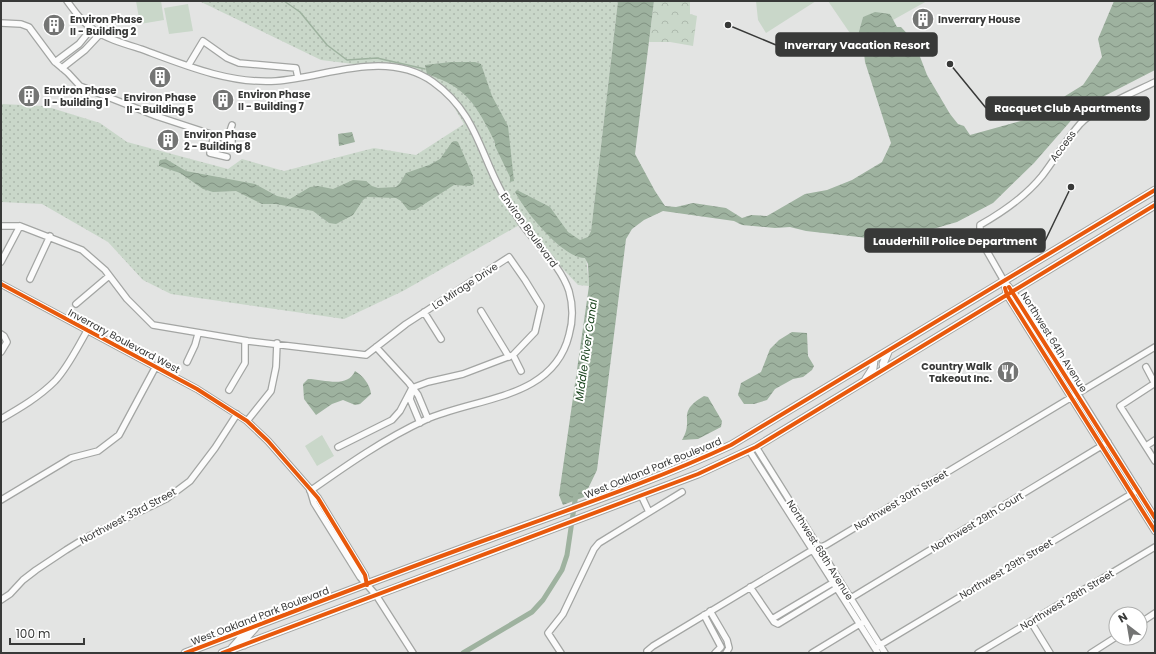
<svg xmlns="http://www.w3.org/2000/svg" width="1156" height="654" font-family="Poppins,sans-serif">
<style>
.grass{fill:url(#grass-dots)}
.park{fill:url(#park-crowns)}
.pitch{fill:#c9d7c9}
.water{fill:url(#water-waves)}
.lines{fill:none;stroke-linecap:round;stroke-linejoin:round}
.stream{stroke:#9eb29f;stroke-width:1.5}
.canal{stroke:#9eb29f;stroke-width:5}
.minor-casing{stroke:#a3a5a3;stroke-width:8}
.major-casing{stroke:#a3a5a3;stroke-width:9}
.minor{stroke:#fbfbfb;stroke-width:5.5}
.major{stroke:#fbfbfb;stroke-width:7}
.cycleway-casing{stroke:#fff;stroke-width:6}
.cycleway{stroke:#e8590c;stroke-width:4}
.labels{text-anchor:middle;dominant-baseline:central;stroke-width:4;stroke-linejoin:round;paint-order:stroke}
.poi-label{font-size:10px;font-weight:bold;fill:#383938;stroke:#fff;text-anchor:start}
.street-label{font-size:10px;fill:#383938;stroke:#fff}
.water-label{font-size:11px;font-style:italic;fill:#19431d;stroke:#fff}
.leader{fill:none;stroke:#383938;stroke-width:1.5}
.callout-dot{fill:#383938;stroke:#fff;stroke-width:1.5}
.callout{fill:#383938;stroke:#383938;stroke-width:1.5}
.callout-label{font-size:11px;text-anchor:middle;font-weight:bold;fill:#fff}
</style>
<defs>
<pattern id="grass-dots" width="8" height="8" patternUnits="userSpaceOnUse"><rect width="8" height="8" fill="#c9d7c9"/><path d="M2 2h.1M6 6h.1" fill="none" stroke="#adb9ad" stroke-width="1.8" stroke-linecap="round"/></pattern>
<pattern id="park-crowns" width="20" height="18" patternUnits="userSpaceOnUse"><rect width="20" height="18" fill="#c9d7c9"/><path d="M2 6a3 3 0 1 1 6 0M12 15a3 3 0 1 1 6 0" fill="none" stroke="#adb9ad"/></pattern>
<pattern id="water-waves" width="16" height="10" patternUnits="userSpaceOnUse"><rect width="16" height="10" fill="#9eb29f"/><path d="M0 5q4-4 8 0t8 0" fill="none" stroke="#829283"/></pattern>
</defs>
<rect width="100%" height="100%" fill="#e3e4e3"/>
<path class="grass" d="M199 1H618L591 231C582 248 588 267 589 286L578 285 521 224 403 291 344 319 171 294 143 280 108 242 42 204 1 202V104L45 106 100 123 127 142 228 169 242 159 284 171 374 148 416 155 464 124 451 102 418 72 321 60Z"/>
<path class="park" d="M654 1H690V14L697 16 693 46 670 42H649Z"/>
<path class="pitch" d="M136 1H161L164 20 140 24Z
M756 1H816L766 33 758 20Z
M828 1H927L893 20 890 14 863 17 856 42Z
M188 4 193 31 169 34 164 8Z
M322 435 334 456 317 466 305 446Z"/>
<path class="water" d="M618 1H654L635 154 655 191 665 206 676 207 693 203 726 208 742 218 751 215 767 216 805 194 827 190 852 180 882 162 891 143 865 62 864 53 856 42 863 17 875 12 890 14 897 27H901L914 41 927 75 950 114 958 124 964 126 970 135 1028 119 1083 85 1102 57 1098 39 1114 1H1155V70L1089 104 1075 116 1034 163 993 203 957 222 926 231 885 240 806 231 790 227 775 228 742 225 734 221 663 211 644 220 632 229 626 239 597 470 584 497 563 505 559 495 589 286 588 264 585 258C562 258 525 211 515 192L517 190 550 207 568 232 580 240 588 237 591 231Z
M451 62H475L481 64 492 96 508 126 514 181 510 182V177L495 146V142C476 105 468 88 427 74L425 65Z
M352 132 355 142 339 146 338 134Z
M456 141 458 142 473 176 474 184 470 186 454 185 415 210H408L401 201 396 198 367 197 363 200 353 215 336 224 329 223 313 211 276 204H262L236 191 213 192 203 189 180 173 159 166V162L160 160 166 159 186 171 255 184 277 196 290 199 310 187 318 186 333 189 353 180 366 181 372 186 378 188 396 187 400 183 406 173 429 165 440 159 452 142Z
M792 332 807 333 808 356 814 366 812 370 803 377 793 379 775 389 767 400 754 404H744L738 395 741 383 761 372 770 349 779 340Z
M355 371C363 376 370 384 371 394L360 404 355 405 343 400 332 404 316 415 304 399 303 384 308 379C324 379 347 389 355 371Z
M704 396 708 397 722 421 721 427 698 439 682 440C695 419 675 413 704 396Z"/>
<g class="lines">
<path class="stream" d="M284 1 300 12 327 45 347 60 377 58 425 69"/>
<path class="canal" d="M463 653 532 612 543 600 562 570 567 555 576 494"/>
<g class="minor-casing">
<path id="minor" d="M67 1C75 12 83 23 94 30 107 39 125 44 141 49 184 65 229 84 276 81 327 77 386 49 433 82 475 112 479 150 501 191 506 201 514 211 520 221 535 244 560 264 569 291 573 305 573 321 569 335 553 400 476 397 425 420 384 439 347 465 310 491
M1 23 21 24 29 27 55 62 68 73 80 86 156 116 232 141
M55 62 79 44 92 28
M188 66 203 41 227 58 239 63 296 68 298 78
M62 68 85 50 100 34
M1155 82C1135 92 1095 108 1080 124 1066 140 1055 159 1042 176 1025 197 1003 212 980 225V239L1004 281 1018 298 1155 518
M214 135 210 153 227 157
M227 140 232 125
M1 226H20L82 250 105 270 127 299 153 325 248 341 366 355 406 324 509 257 525 280 541 306 535 332 513 355 463 374 428 382 412 388 400 411 392 420 338 447
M1 262 20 226
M30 279 50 236
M1004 282 1007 295 1155 531
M1 284 197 389 247 421 268 441 318 498 365 575 367 585
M76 304 109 276
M481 311 509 357
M424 312 441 339
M1 334 4 336 7 342 1 352
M376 347 409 383 418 395 428 419
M513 355 521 371
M187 362 195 345 198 334
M1146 367 1155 384
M1155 383 1120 406 1155 461
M229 390 245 363V341
M412 391 410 399 420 423
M1 419C20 408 39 397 55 381 68 367 77 348 87 331
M247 421 271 391 276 367 277 343
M1146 446 1155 440
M756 447 885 653
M749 450 878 653
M311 493 314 503 360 577 376 595 413 653
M641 495 649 512
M1 500 71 458 98 451 119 435 155 368
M750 587 774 622 778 624 837 588
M1 600 10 594 23 580 36 570 66 550 87 537 166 499 190 481 215 448 237 414
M846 601 1108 442
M710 611 727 640 729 648 726 653
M704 615 721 647 715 653
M772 619 834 582
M1031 622 1050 653
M1140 623 1155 613
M875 648 1138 490
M561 653 548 633 563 614 594 549 599 543 682 492
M648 653 647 651 653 646 809 552 826 545 1155 347
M812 653 863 622
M978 653 1155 547
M1091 653 1116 637"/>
</g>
<g class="major-casing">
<path id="major" d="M884 369 883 364 888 352
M866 379 873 368 874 360
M244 645 246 638 255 628
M232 648 241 638 243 631
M185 653C287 614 388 575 491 538 570 509 654 481 731 445L1155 190
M222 653 698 474 756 447 1155 205"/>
</g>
<use href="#minor" class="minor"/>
<use href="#major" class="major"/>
<g class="cycleway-casing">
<path id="cycleway" d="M1 284 197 389 247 421 268 441 318 498 365 575 367 585
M1009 287 1155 518
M1005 288 1007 295 1155 531
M185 653C287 614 388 575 491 538 570 509 654 481 731 445L1155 190
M222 653 698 474 756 447 1155 205"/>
</g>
<use href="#cycleway" class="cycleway"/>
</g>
<defs>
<g id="building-disc" transform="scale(1.15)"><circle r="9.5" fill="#747574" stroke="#fff"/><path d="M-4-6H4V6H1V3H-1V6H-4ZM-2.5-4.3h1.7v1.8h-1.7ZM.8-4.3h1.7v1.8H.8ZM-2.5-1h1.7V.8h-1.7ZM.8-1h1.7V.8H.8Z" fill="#fff"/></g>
<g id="restaurant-disc" transform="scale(1.15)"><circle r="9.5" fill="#747574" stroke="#fff"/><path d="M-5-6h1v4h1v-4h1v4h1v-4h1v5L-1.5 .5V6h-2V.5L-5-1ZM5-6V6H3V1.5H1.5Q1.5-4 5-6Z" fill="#fff"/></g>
</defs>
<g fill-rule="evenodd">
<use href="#building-disc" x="923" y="19"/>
<use href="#building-disc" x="54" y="25"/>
<use href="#building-disc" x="160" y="77"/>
<use href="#building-disc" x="29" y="96"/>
<use href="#building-disc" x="223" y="100"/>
<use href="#building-disc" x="168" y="140"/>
<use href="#restaurant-disc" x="1008" y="372"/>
</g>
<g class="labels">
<g class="poi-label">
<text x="70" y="19">Environ Phase<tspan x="70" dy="12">II - Building 2</tspan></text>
<text x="938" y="19">Inverrary House</text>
<text x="44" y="90">Environ Phase<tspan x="44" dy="12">II - building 1</tspan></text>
<text x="238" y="94">Environ Phase<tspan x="238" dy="12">II - Building 7</tspan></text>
<text x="160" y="97" text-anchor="middle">Environ Phase<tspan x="160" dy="12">II - Building 5</tspan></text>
<text x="184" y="134">Environ Phase<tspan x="184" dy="12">2 - Building 8</tspan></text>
<text x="992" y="366" text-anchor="end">Country Walk<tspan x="992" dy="12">Takeout Inc.</tspan></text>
</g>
<g class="street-label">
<text transform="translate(1063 146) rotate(-53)">Access</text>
<text transform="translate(529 230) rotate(54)">Environ Boulevard</text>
<text transform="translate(465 286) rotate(-33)">La Mirage Drive</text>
<text transform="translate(124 341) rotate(28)">Inverrary Boulevard West</text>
<text transform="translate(1054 342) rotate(58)">Northwest 64th Avenue</text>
<text transform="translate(653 468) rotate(-22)">West Oakland Park Boulevard</text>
<text transform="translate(901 500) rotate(-31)">Northwest 30th Street</text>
<text transform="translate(128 516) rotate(-28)">Northwest 33rd Street</text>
<text transform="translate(977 522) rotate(-31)">Northwest 29th Court</text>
<text transform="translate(820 550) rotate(58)">Northwest 68th Avenue</text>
<text transform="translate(1006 569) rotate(-31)">Northwest 29th Street</text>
<text transform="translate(1067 600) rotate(-31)">Northwest 28th Street</text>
<text transform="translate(260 616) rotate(-21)">West Oakland Park Boulevard</text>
</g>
<g class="water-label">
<text transform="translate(586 350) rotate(-82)">Middle River Canal</text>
</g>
</g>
<path class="leader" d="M728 25L776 45M950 64L986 108M1071 187L1045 241"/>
<g class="callout-dot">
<circle cx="728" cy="25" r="4"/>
<circle cx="950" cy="64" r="4"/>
<circle cx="1071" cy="187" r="4"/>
</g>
<g class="callout">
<rect x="776" y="33" width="161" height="23" rx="4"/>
<rect x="986" y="97" width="163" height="23" rx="4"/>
<rect x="865" y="229" width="180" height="23" rx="4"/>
</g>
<g class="callout-label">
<text x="857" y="49">Inverrary Vacation Resort</text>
<text x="1068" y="112">Racquet Club Apartments</text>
<text x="955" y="245">Lauderhill Police Department</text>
</g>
<rect width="1156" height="654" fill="none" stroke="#383938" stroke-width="4"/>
<g transform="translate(1128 626) rotate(329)"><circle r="19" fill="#ffffff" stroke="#afb0af"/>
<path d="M0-3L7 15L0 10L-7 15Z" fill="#747574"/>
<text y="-6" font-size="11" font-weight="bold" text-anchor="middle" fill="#383938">N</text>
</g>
<path d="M10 638v6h74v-6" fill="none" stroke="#383938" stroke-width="2"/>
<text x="16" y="638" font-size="12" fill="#383938" stroke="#ffffff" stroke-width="3" paint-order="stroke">100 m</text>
</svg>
